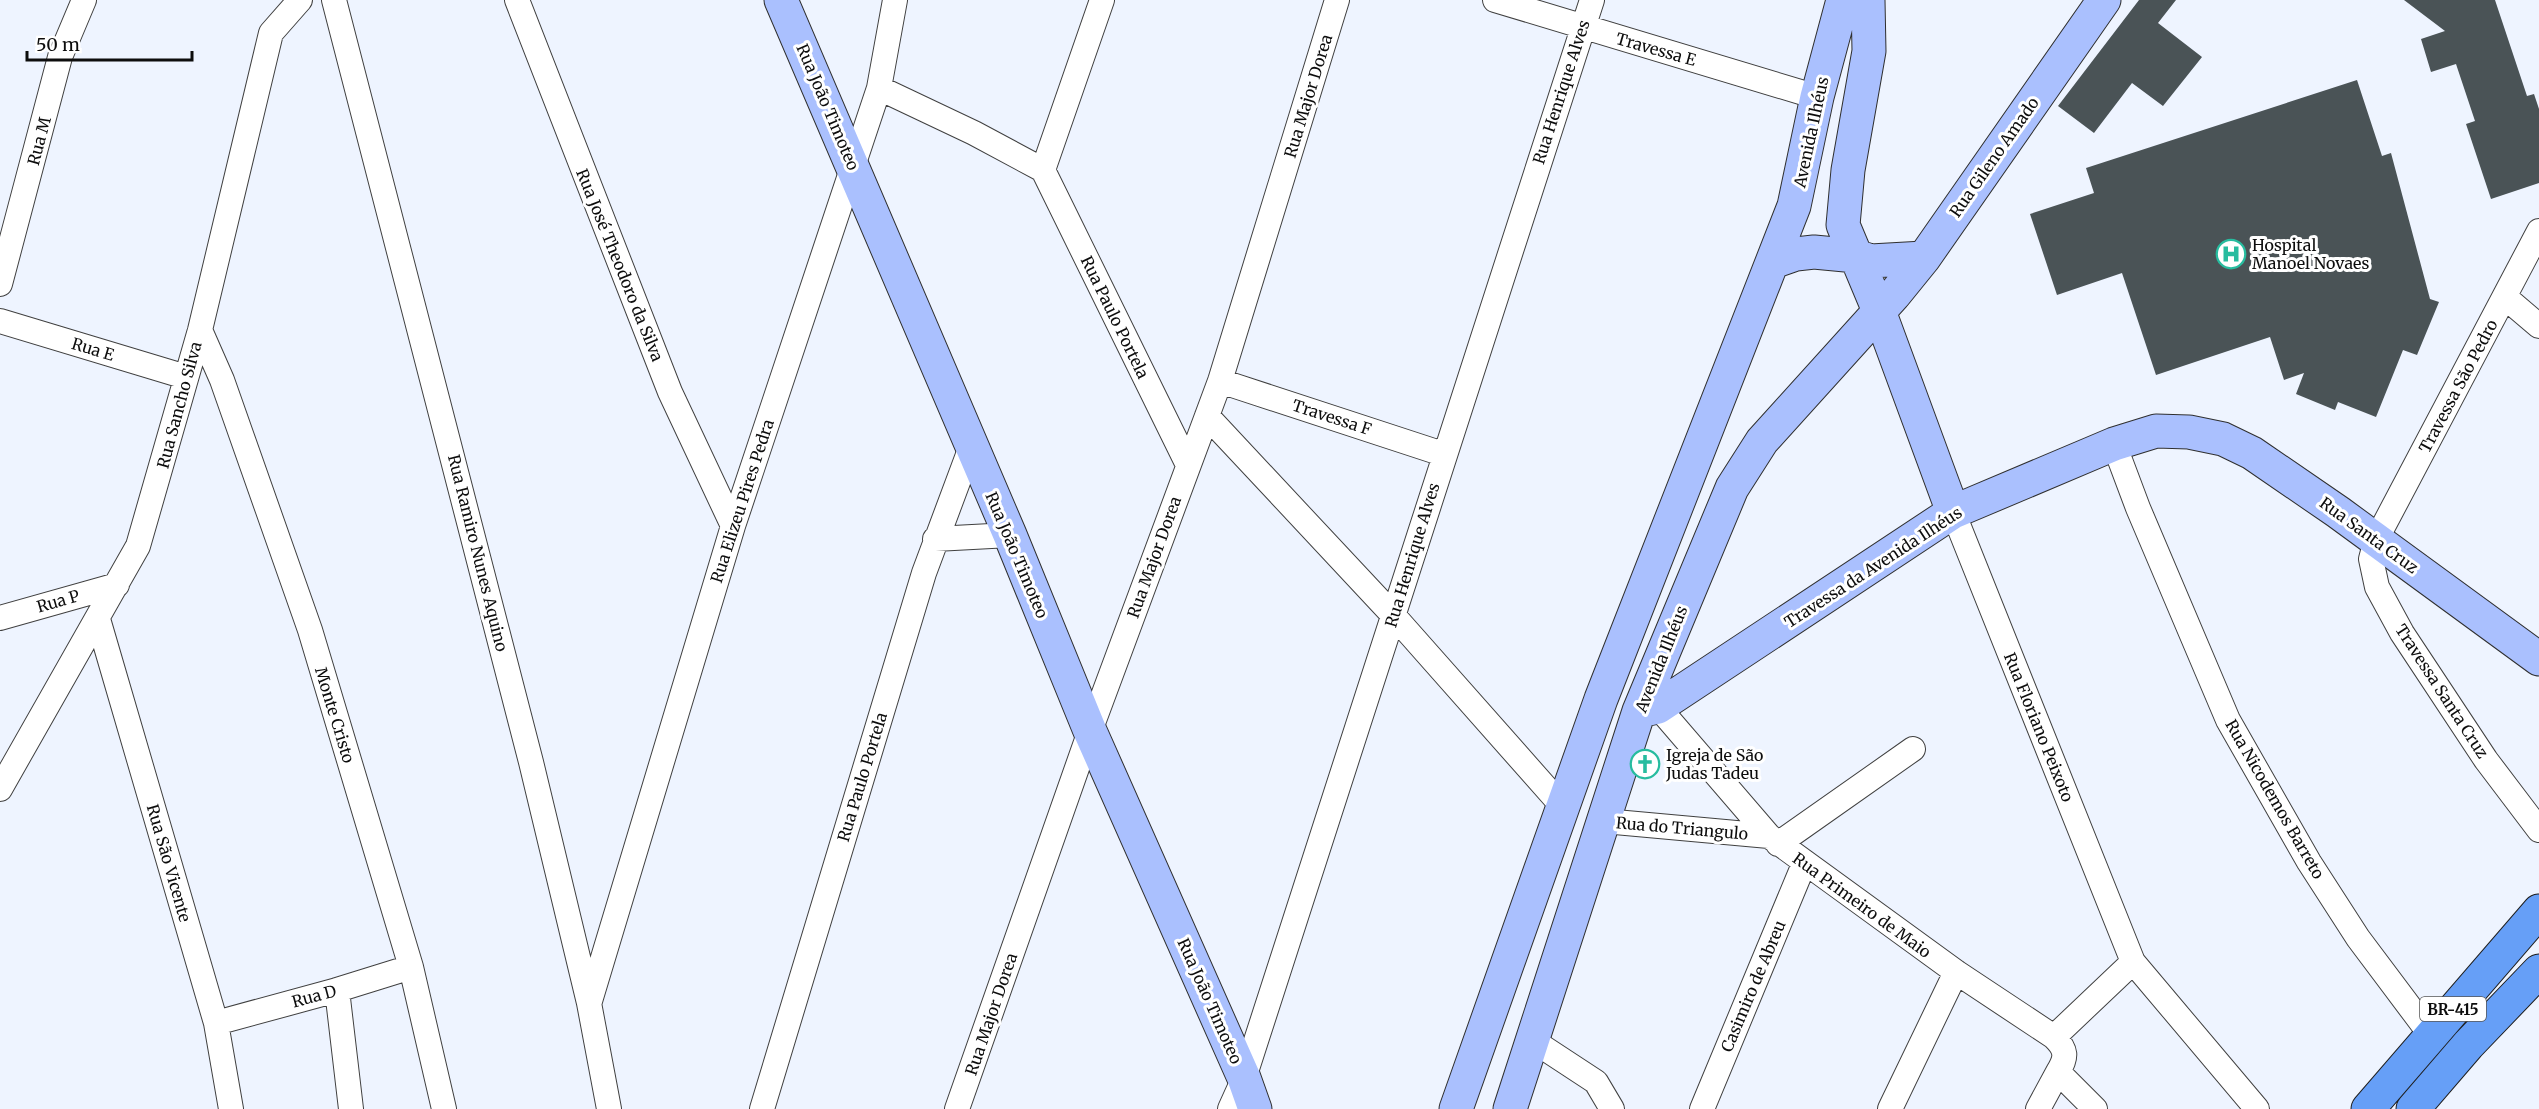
<svg xmlns="http://www.w3.org/2000/svg" width="2539" height="1109" font-family="Merriweather,serif">
<style>
.building{fill:#4a5356}
.lines{fill:none;stroke-linecap:round;stroke-linejoin:round}
.street-casing{stroke:#404040;stroke-width:26}
.secondary-casing{stroke:#2f2f2f;stroke-width:35}
.primary-casing{stroke:#1e1e1e;stroke-width:35}
.street{stroke:#fff;stroke-width:24}
.secondary{stroke:#aac0fe;stroke-width:33}
.primary{stroke:#669ff7;stroke-width:33}
.labels{text-anchor:middle;dominant-baseline:central;stroke-width:6;stroke-linejoin:round;paint-order:stroke}
.shield{fill:#fff;stroke:#565656;stroke-width:1.5}
.shield-label{font-size:15px;font-weight:bold;fill:#0d0d0d}
.street-label{font-size:16px;fill:#0d0d0d;stroke:#fff}
.poi-label{font-size:16px;fill:#0d0d0d;stroke:#fff;text-anchor:start}
</style>
<rect width="100%" height="100%" fill="#eef4ff"/>
<path class="building" d="M2139 0H2176L2158 23 2202 57 2163 106 2132 83 2094 133 2058 106Z
M2404 0H2495L2527 96 2534 94 2539 109V183L2491 199 2466 124 2475 121 2456 64 2431 72 2421 39 2445 31Z
M2357 80 2382 156 2391 153 2430 299 2439 302 2417 355 2403 350 2376 417 2338 402 2335 410 2296 394 2304 373 2284 380 2270 337 2156 375 2122 273 2057 295 2030 214 2094 193 2086 168Z"/>
<g class="lines">
<g class="street-casing">
<path id="street" d="M334 0 531 762 589 1003 609 1109
M517 0 670 392 733 526
M1495 0 1817 97
M879 88 974 133 1043 170 1188 465
M1043 170 1102 0
M2539 231 2376 540 2371 559 2377 587 2402 633 2486 760 2539 830
M0 284 60 57 84 0
M2506 298 2539 326
M0 321 186 377
M200 330 222 380 310 630 411 967 444 1109
M1220 381 1443 454
M1207 416 1394 616 1563 807
M2114 444 2138 508 2228 720 2309 862 2358 938 2430 1034
M1953 512 2133 962 2257 1109
M935 539 1010 535
M0 618 117 585
M98 619 216 1023 231 1109
M1658 707 1769 836 1956 972 2054 1037C2067 1050 2067 1057 2058 1072L2095 1109
M0 789 138 546 200 330 271 33 300 0
M1604 821 1769 836
M1778 844 1913 749
M337 990 351 1109
M590 1001 733 526 879 88 895 0
M216 1023 337 990 411 967
M2054 1037 2133 962
M1532 1040 1596 1082 1612 1109
M762 1109 924 573 971 447
M957 1109 1090 731 1220 381 1337 0
M1230 1109 1244 1078 1592 0
M1702 1109 1804 864
M1890 1109 1956 972
M2038 1109 2058 1072"/>
</g>
<g class="secondary-casing">
<path id="secondary" d="M781 0 1010 535 1090 731 1244 1078 1255 1109
M1868 0 1869 51 1848 170 1843 225 1879 311 1953 512
M1773 262 1796 254 1814 252 1856 256 1871 261 1924 258
M1639 711 1658 707 1953 512 2114 444 2156 431 2189 432 2223 439 2252 453 2338 512 2539 659
M1456 1109 1601 699 1794 206 1817 97 1843 0
M1510 1109 1639 711 1732 488 1762 441 1894 295 1924 258 2104 0"/>
</g>
<g class="primary-casing">
<path id="primary" d="M2368 1109 2539 911
M2413 1109 2468 1045 2539 971"/>
</g>
<use href="#street" class="street"/>
<use href="#secondary" class="secondary"/>
<use href="#primary" class="primary"/>
</g>
<defs>
<g id="hospital-ring" transform="scale(1.5)"><circle r="9.5" fill="#fff" stroke="#27bc9f" stroke-width="1.5"/><path d="M-5-5h3v3.5h4V-5h3V5h-3V1.5h-4V5h-3Z" fill="#27bc9f"/></g>
<g id="church-ring" transform="scale(1.5)"><circle r="9.5" fill="#fff" stroke="#27bc9f" stroke-width="1.5"/><path d="M-1.2-6h2.4v3.5h3.3v2.4h-3.3V6h-2.4V-.1h-3.3v-2.4h3.3Z" fill="#27bc9f"/></g>
</defs>
<g fill-rule="evenodd">
<use href="#hospital-ring" x="2231" y="254"/>
<use href="#church-ring" x="1645" y="764"/>
</g>
<g class="labels">
<rect class="shield" x="2420" y="997" width="66" height="24" rx="4.5"/>
<g class="shield-label">
<text x="2453" y="1009">BR-415</text>
</g>
<g class="street-label">
<text transform="translate(1656 49) rotate(16)">Travessa E</text>
<text transform="translate(1561 92) rotate(-72)">Rua Henrique Alves</text>
<text transform="translate(1308 96) rotate(-73)">Rua Major Dorea</text>
<text transform="translate(828 107) rotate(67)">Rua João Timoteo</text>
<text transform="translate(1811 132) rotate(-78)">Avenida Ilhéus</text>
<text transform="translate(39 141) rotate(-75)">Rua M</text>
<text transform="translate(1994 157) rotate(-55)">Rua Gileno Amado</text>
<text transform="translate(620 265) rotate(68)">Rua José Theodoro da Silva</text>
<text transform="translate(1115 317) rotate(64)">Rua Paulo Portela</text>
<text transform="translate(93 349) rotate(17)">Rua E</text>
<text transform="translate(2458 386) rotate(-62)">Travessa São Pedro</text>
<text transform="translate(179 405) rotate(-75)">Rua Sancho Silva</text>
<text transform="translate(1332 417) rotate(18)">Travessa F</text>
<text transform="translate(742 501) rotate(-72)">Rua Elizeu Pires Pedra</text>
<text transform="translate(2369 535) rotate(36)">Rua Santa Cruz</text>
<text transform="translate(478 553) rotate(76)">Rua Ramiro Nunes Aquino</text>
<text transform="translate(1017 555) rotate(67)">Rua João Timoteo</text>
<text transform="translate(1412 555) rotate(-73)">Rua Henrique Alves</text>
<text transform="translate(1154 557) rotate(-70)">Rua Major Dorea</text>
<text transform="translate(1873 567) rotate(-33)">Travessa da Avenida Ilhéus</text>
<text transform="translate(58 601) rotate(-16)">Rua P</text>
<text transform="translate(1661 659) rotate(-68)">Avenida Ilhéus</text>
<text transform="translate(2442 691) rotate(57)">Travessa Santa Cruz</text>
<text transform="translate(335 715) rotate(73)">Monte Cristo</text>
<text transform="translate(2039 727) rotate(68)">Rua Floriano Peixoto</text>
<text transform="translate(862 777) rotate(-73)">Rua Paulo Portela</text>
<text transform="translate(2275 799) rotate(60)">Rua Nicodemos Barreto</text>
<text transform="translate(1682 828) rotate(5)">Rua do Triangulo</text>
<text transform="translate(169 863) rotate(74)">Rua São Vicente</text>
<text transform="translate(1862 905) rotate(36)">Rua Primeiro de Maio</text>
<text transform="translate(1753 986) rotate(-67)">Casimiro de Abreu</text>
<text transform="translate(314 996) rotate(-15)">Rua D</text>
<text transform="translate(1210 1001) rotate(66)">Rua João Timoteo</text>
<text transform="translate(991 1014) rotate(-71)">Rua Major Dorea</text>
</g>
<g class="poi-label">
<text x="2252" y="245">Hospital<tspan x="2252" dy="18">Manoel Novaes</tspan></text>
<text x="1666" y="755">Igreja de São<tspan x="1666" dy="18">Judas Tadeu</tspan></text>
</g>
</g>
<path d="M27 51v9h165v-9" fill="none" stroke="#0d0d0d" stroke-width="3"/>
<text x="36" y="51" font-size="18" fill="#0d0d0d" stroke="#ffffff" stroke-width="4.5" paint-order="stroke">50 m</text>
</svg>
